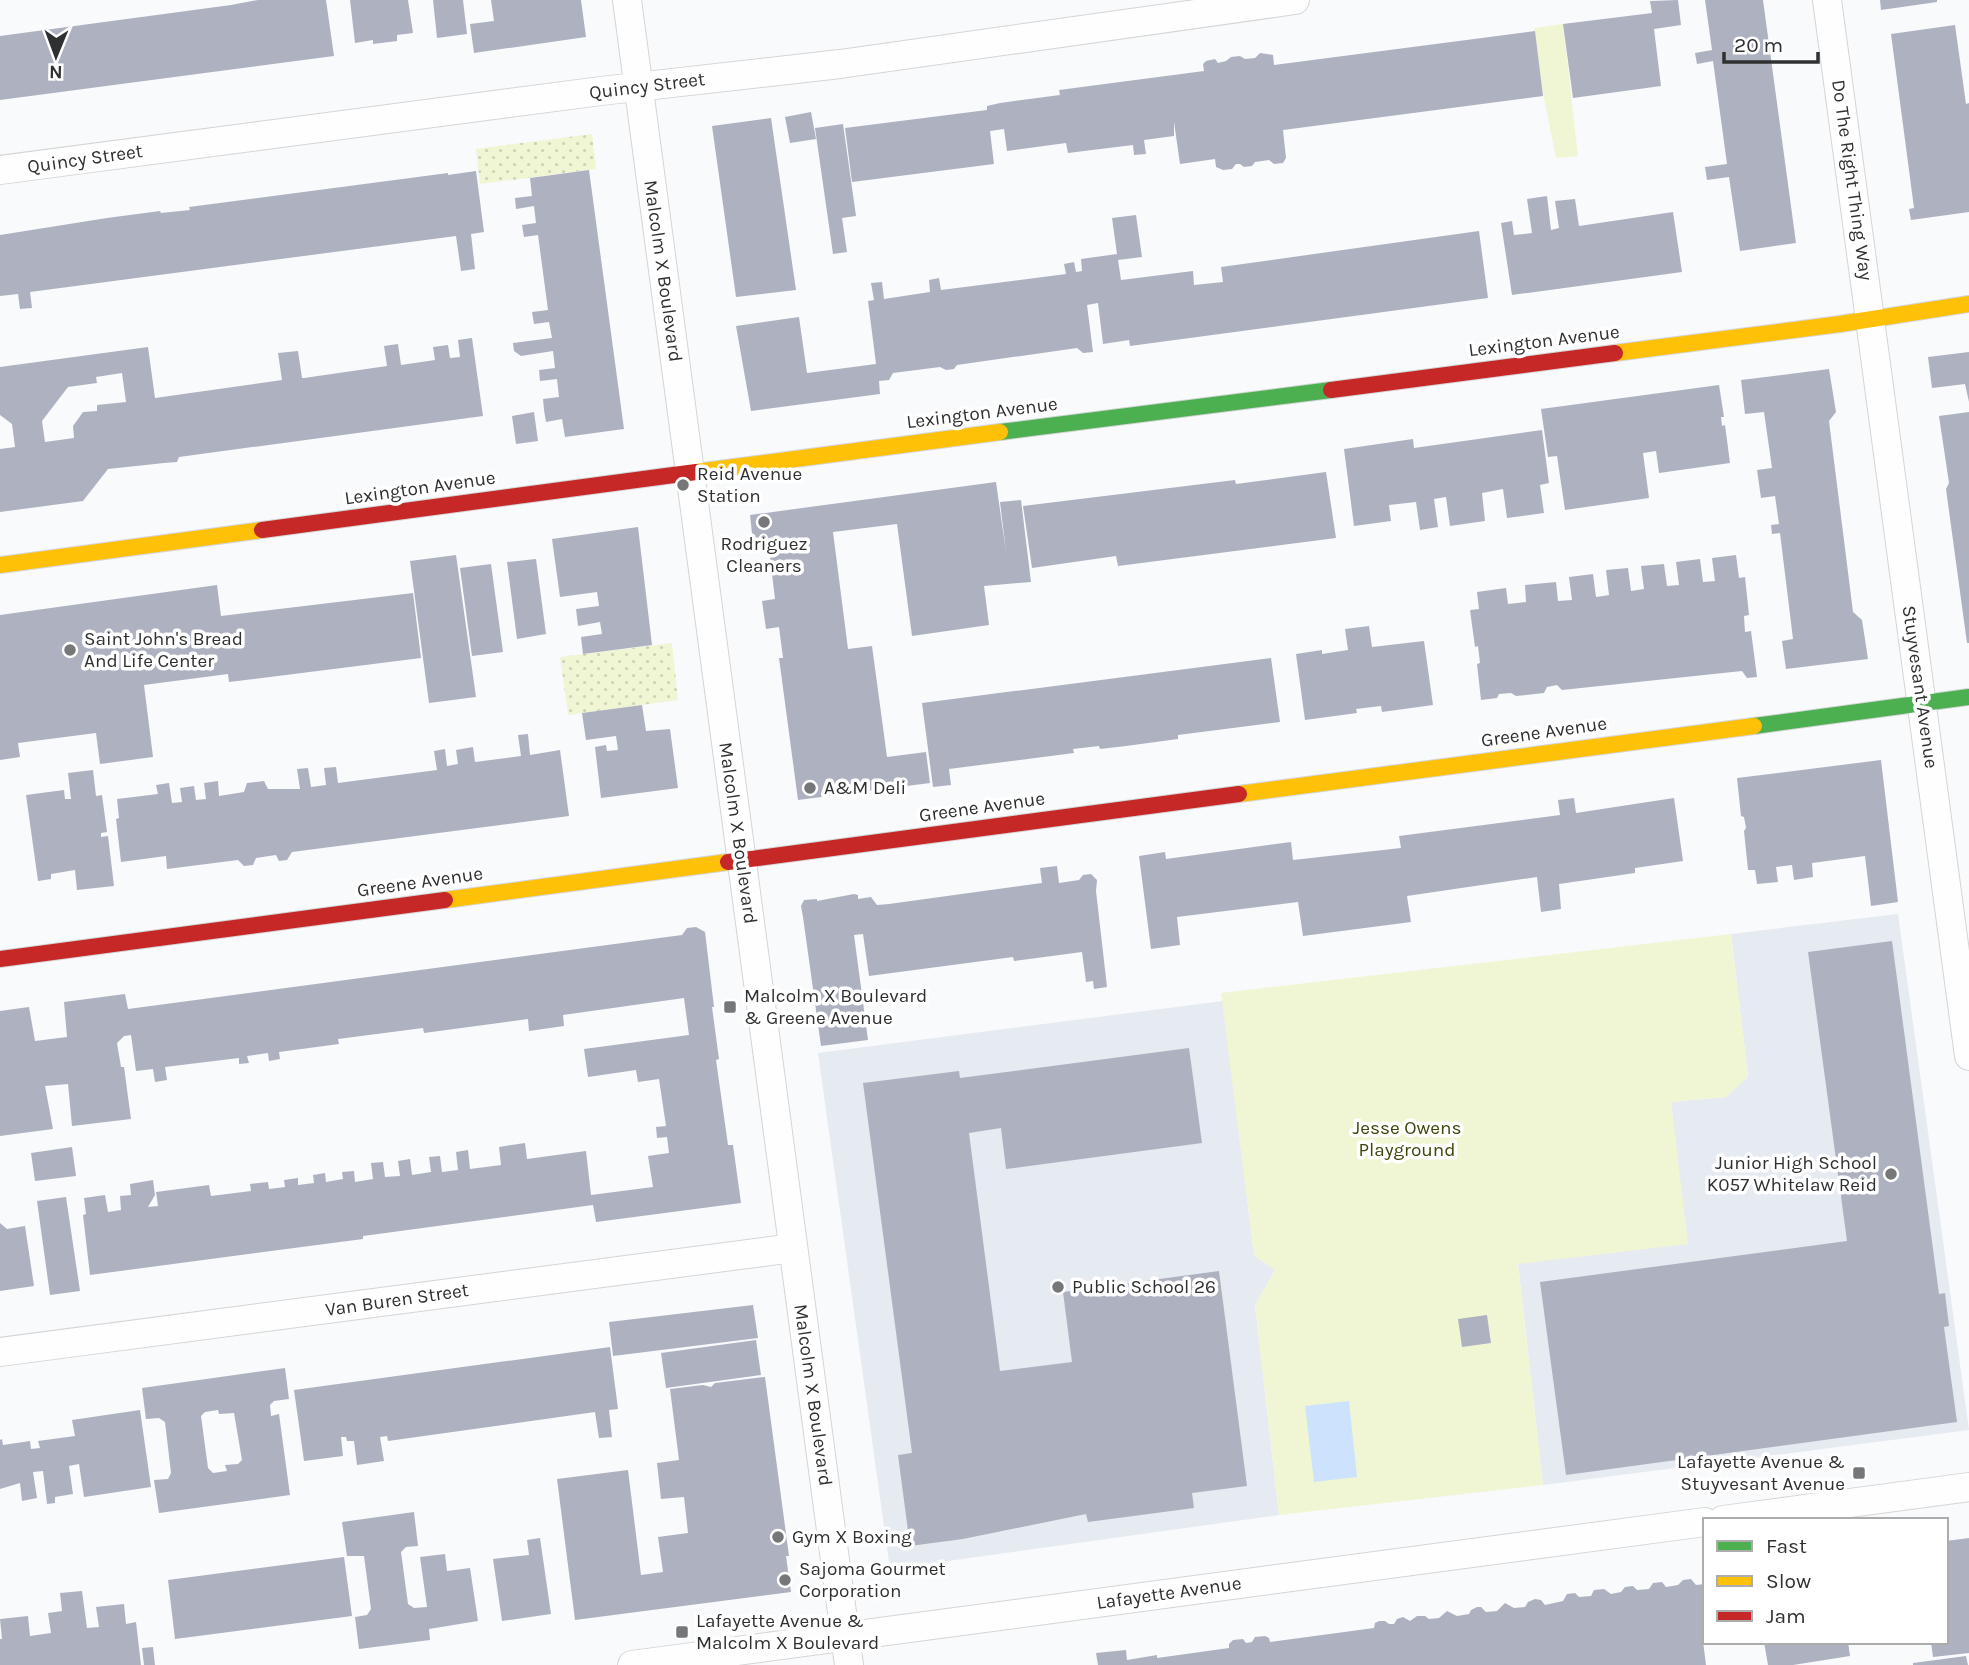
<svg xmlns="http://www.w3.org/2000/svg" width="1969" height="1665" font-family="Karla,sans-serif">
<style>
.built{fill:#e6eaf1}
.green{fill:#f0f6d4}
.garden{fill:url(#garden-dots)}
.water{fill:#cde3fd}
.building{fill:#aeb2c0;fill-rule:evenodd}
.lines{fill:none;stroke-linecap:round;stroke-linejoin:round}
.street-casing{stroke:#d4d5d6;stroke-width:30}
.fast-casing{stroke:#d4d5d6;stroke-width:18}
.slow-casing{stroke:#d4d5d6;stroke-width:18}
.jam-casing{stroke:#d4d5d6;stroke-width:18}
.street{stroke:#fefeff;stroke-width:28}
.fast{stroke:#4caf50;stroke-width:16}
.slow{stroke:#ffc107;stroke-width:16}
.jam{stroke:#c62828;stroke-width:16}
.poi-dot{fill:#757778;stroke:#fff;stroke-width:2.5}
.labels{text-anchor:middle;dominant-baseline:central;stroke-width:7;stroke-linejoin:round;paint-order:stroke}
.street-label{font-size:19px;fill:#2f3031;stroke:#fff}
.poi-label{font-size:19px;fill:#2f3031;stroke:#fff;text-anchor:start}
.park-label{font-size:19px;fill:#404509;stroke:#fff}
</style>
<defs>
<pattern id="garden-dots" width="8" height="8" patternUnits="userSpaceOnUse" patternTransform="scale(1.75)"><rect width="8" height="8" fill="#f0f6d4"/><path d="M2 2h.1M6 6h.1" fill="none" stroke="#ced3b6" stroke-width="1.8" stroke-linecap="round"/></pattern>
</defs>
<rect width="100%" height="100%" fill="#f8fafc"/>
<path class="built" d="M1898 914 1969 1430 1543 1485 1518 1263 1687 1243 1671 1102 1726 1097 1748 1076 1731 934Z
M1223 1001 1254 1255 1275 1270 1255 1305 1279 1515 890 1569 818 1053Z"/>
<path class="green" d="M1563 24 1578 156 1556 158 1542 88 1534 28Z
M1731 934 1748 1077 1726 1097 1671 1102 1688 1244 1518 1264 1543 1485 1279 1515 1255 1305 1275 1270 1254 1255 1221 993Z"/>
<path class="garden" d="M592 134 596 169 480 184 476 149Z
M672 643 678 700 568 715 560 657Z"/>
<path class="water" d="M1349 1401 1357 1477 1314 1482 1305 1406Z"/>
<path class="building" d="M258 0H326L334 56 0 100V36L231 5Z
M350 0H408L413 33 397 35V41L373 44V40L355 43Z
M433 0H463L467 34 437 38Z
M491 0H581L586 37 474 53 470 24 494 21Z
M1678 0 1681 25 1654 29 1661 86 1573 98 1563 24 1652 13 1650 1Z
M1705 0H1763L1796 243 1740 251 1729 177 1707 180 1705 167 1727 164 1713 61 1697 64 1695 53 1712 50Z
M1880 0H1937V2L1881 10Z
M1955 25 1966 104 1969 103V212L1911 220 1909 209 1914 208 1891 34Z
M1535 31 1543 96 1283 130 1286 158 1283 163 1274 164 1269 160 1255 162 1252 166 1244 167 1240 164H1236L1232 169 1223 170 1216 167 1215 159 1180 164 1174 122V136L1144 140 1146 154 1134 155 1133 145 1068 153 1066 143 1007 151 1004 129 990 131 994 164 852 182 845 128 987 110V106L1000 103 1060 95 1059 90 1204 71 1203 64 1206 61 1215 59 1218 63 1226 61 1231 57 1240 56 1245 59 1255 58 1260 53 1273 55 1274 65Z
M811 112 816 139 790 143 785 117Z
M771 118 796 290 736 297 712 126Z
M843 124 856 216 842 218 847 252 833 254 815 128Z
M589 170 624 429 565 437 562 419 546 422 544 410 543 399 559 397 557 379 540 381 539 370 555 368 553 351 521 356 514 351 513 343 552 338 549 322 534 324 532 312 548 310 538 235 524 237 522 225 536 223 534 206 516 209 515 198 532 196 530 178Z
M476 171 484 232 471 234 475 269 461 271 456 236 30 292 32 308 20 309 18 294 0 296V235L107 218 160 211 161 213 190 210 189 207 448 173V175Z
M1547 196 1551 230 1559 228 1555 201 1575 199 1579 226 1673 212 1682 272 1512 295 1501 223 1512 221 1514 235 1532 233 1527 199Z
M1136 215 1142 257 1118 260 1121 280 1193 271 1194 285 1223 282 1221 267 1479 231 1488 298 1130 346 1129 340 1103 344 1098 303 1087 305 1093 352 1083 353 1077 348 957 365 954 369 946 370 940 367 893 373 889 380 879 381 880 394 751 411 736 326 799 317 807 373 876 364 868 301 874 300 871 283 882 282 884 299 930 292 929 280 939 278 941 290 1066 274 1064 264 1074 262 1076 272 1082 271 1081 259 1117 254 1112 218Z
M472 338 483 416 179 457 177 462 164 463 108 469 83 501 0 512V449L15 447 12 424 0 415V367L148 347 155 398 282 380 278 353 298 351 302 378H304L387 366 384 346 398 344 401 365 435 360 433 347 448 345 450 358 460 357 458 340ZM122 373 126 402 97 405V411L83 412 73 426 74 438 45 442 42 421 68 387 97 383 96 377Z
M1969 352V402L1965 384 1932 388 1928 357Z
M1829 369 1836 412 1829 421 1853 612 1862 620 1868 659 1786 669 1782 641 1793 639 1780 533 1772 534 1771 525 1779 524 1775 496 1761 498 1757 470 1772 468 1764 412 1745 414 1741 380Z
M1719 385 1724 417H1721L1722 426 1725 425 1730 463 1659 473 1656 451 1643 453 1649 498 1565 510 1557 456 1548 457 1541 409Z
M534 412 538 441 516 444 512 416Z
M1969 412V643H1967L1946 489 1949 483 1939 416Z
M1542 430 1549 483 1540 485 1544 513 1507 518 1503 489 1482 493 1485 521 1450 526 1446 497 1434 499 1438 527 1420 530 1416 502 1389 505 1391 521 1354 526 1344 449 1413 439 1414 448Z
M1326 472 1336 538 1118 566 1116 556 1032 568 1023 506 1235 480 1236 484Z
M996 482 1006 552 1000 502 1021 500 1031 582 984 586 989 625 912 636 897 524 833 532 848 649 872 646 887 757 926 752 930 783 798 800 779 658H783L779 627 766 629 762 601 775 599 768 541 753 543 750 515Z
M638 527 652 645 583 654 581 637 602 634 600 622 578 626 576 609 599 606 597 592 560 597 552 539Z
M456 555 476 697 429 703 410 561Z
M1736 555 1739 578 1745 577 1749 615 1744 616 1745 632 1751 631 1757 677 1747 678 1742 671 1562 690 1557 685 1547 687 1544 693 1516 696 1511 693 1499 694 1497 698 1481 700 1477 664 1480 663 1478 646 1475 647 1470 610 1479 609 1477 592 1506 588 1508 604 1526 602 1525 585 1556 582 1558 601 1572 600 1569 577 1593 574 1596 597 1603 596 1609 595 1606 570 1628 568 1631 591 1644 589 1641 566 1664 564 1667 586 1679 585 1676 562 1700 559 1703 582 1715 581 1712 558Z
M536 559 546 634 517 639 507 562Z
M491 564 503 652 472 656 460 568Z
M217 585 221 616 413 593 421 658 229 682 228 674 144 685 153 757 100 764 96 733 18 743 20 757 0 760V615Z
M1369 626 1372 647 1424 641 1433 705 1382 712 1381 706 1356 709 1357 713 1305 720 1296 654 1322 650V654L1348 650 1345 629Z
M1271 658 1280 722 1178 735V739L1126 746 1100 749 1099 746 1073 749 1074 753 949 769 951 785 933 787 922 703Z
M642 705 646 731 670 729 678 788 601 798 595 747 606 745 607 751 618 750 616 736 586 740 582 713Z
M528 734 530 755 560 750 569 816 292 852 287 860 279 861 276 855 256 858 253 865 244 866 238 860 167 869 166 856 121 862 116 819 119 818 117 799 158 794 156 785 169 783 172 803 182 802 180 788 194 786 196 800 206 799 204 783 218 781 219 796 244 792 247 783 264 781 268 789H300L297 769 308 768 311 787 326 785 324 768 336 767 338 783 437 770 434 751 445 749 447 766 458 764 456 750 473 747 475 762 521 756 518 735Z
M1881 760 1898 902 1871 906 1865 856 1812 863 1813 877 1794 880 1792 865 1776 867 1778 882 1757 884 1755 870H1748L1744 831 1746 828 1744 817 1741 816 1737 778Z
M93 770 96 796 102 795 107 832 101 833V837L108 836 114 886 77 890 75 870 51 874V879L38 881 26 795 64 790 65 799H71L68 773Z
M1574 798 1576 813 1674 798 1683 861 1635 868V873L1559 884 1561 909 1541 912 1537 877 1407 896 1411 922 1303 936 1298 902 1177 917 1180 945 1151 949 1139 856 1165 852 1166 859 1291 842 1293 860 1401 848 1399 836 1560 815 1558 800Z
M1057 866 1059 883 1079 880 1083 875 1091 874 1097 880 1096 891 1107 987 1094 989 1093 981 1086 982 1082 952 1014 961 1013 957 869 976 863 934 854 935 868 1040 821 1046 803 917 801 906 804 900 817 899V901L854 894 858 895V899L871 897 877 905 889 904 1042 883 1040 868Z
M696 927 705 932 714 1007H712L719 1059 716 1060 728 1145H733L741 1203 596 1222 593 1205 363 1236V1239L90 1275 83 1215 86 1214 84 1198 105 1195 108 1212 121 1210 120 1196 131 1195 130 1184 153 1180 155 1195 148 1207 158 1206 156 1192 209 1185 211 1196 251 1191 250 1184 268 1182 269 1189 285 1187 284 1180 298 1178V1185L314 1183 313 1175 325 1173 326 1182 343 1179 342 1172 354 1171 355 1182 373 1179 371 1163 383 1162 385 1177 400 1176 398 1161 410 1159 412 1175 431 1172 429 1157 440 1156 442 1172 458 1170 456 1152 468 1150 470 1169 501 1165 499 1147 525 1143 527 1159 586 1151 591 1195 653 1187 648 1156 669 1153 667 1137 657 1138 656 1127 666 1126 659 1079 638 1082 636 1070 588 1077 584 1049 689 1035 684 998 563 1015 564 1026 529 1031 528 1019 424 1033 423 1028 338 1039 339 1044 279 1052 280 1059 269 1061 268 1053 247 1056 249 1063 239 1064V1058L165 1067 167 1080 155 1082 153 1069 136 1071 131 1035 124 1036 117 1043 121 1067H124L131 1119 72 1126 68 1084 45 1086 53 1129 0 1136V1011L29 1007 35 1041 67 1037 64 1002 125 994 128 1009 682 935 687 928Z
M1892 941 1939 1294 1945 1293 1949 1326 1944 1327 1957 1422 1566 1475 1540 1282 1847 1241 1808 952Z
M1189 1048 1202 1143 1006 1169 1001 1128 969 1133 1000 1371 1072 1362 1063 1292 1219 1271 1247 1486 1192 1493 1194 1508 1088 1522 1086 1514 963 1539 910 1546 898 1455 912 1453 863 1083 959 1071 960 1078Z
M72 1147 76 1176 35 1181 31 1153Z
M66 1197 80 1291 50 1295 37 1201Z
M0 1223 7 1229 25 1226 34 1286 0 1291Z
M753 1305 758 1338 613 1356 609 1322Z
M1487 1315 1491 1343 1462 1347 1458 1319Z
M756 1340 761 1375 666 1388 661 1353Z
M610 1347 618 1409 609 1410 612 1437 599 1438 595 1412 388 1441 387 1436 380 1437 384 1461 357 1465 354 1441H347L346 1437H341L343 1456 304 1461 294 1390Z
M285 1368 289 1399 274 1401 270 1405 271 1416 279 1414 290 1495 159 1513 154 1480 168 1479 171 1473 165 1422 159 1418 146 1419 142 1388ZM218 1410 219 1414 234 1413 242 1460 238 1464 225 1465 227 1471 213 1473 208 1468 201 1416 205 1412Z
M765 1377 789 1556H786L791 1592 575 1620 557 1479 628 1470 641 1575 663 1572 658 1537 688 1533 684 1497 661 1499 657 1463 679 1460 670 1389 703 1385 711 1387 715 1383Z
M140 1410 151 1487 84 1497 79 1464 69 1466 73 1494 55 1497V1503L47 1504 43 1471 33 1472 37 1498 22 1501 20 1483 0 1489V1440L2 1439 3 1445 30 1441 31 1449 40 1448 38 1441 75 1436 72 1420Z
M414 1512 418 1546 406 1547 401 1552 408 1604 414 1608 427 1607 420 1557 445 1554 447 1571 470 1568 478 1621 429 1629 430 1640 359 1649 355 1617 367 1615 371 1609 364 1556H347L342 1522Z
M540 1538 551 1614 502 1621 493 1559 529 1555 527 1540Z
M1969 1538V1653L1933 1657 1931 1642H1946V1541Z
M344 1557 352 1616 175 1639 168 1580Z
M1691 1579 1696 1585 1705 1584V1633H1702L1706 1665H1098L1096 1653 1126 1650 1127 1660 1157 1655V1658L1229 1648V1644L1233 1640 1243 1639 1246 1643 1252 1642 1255 1637 1265 1636 1269 1638 1270 1642 1374 1628 1375 1623 1379 1621H1385L1389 1624H1394L1397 1619 1403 1617 1410 1621 1417 1616H1425L1429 1619 1439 1618 1447 1611 1457 1616 1469 1614 1471 1610 1477 1607H1481L1486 1612 1497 1611 1505 1603 1514 1608 1525 1607 1528 1602 1535 1599 1541 1600 1545 1605 1563 1601 1567 1594 1575 1593 1579 1597 1591 1596 1594 1590 1604 1589 1611 1594 1621 1592 1625 1587 1633 1586 1637 1590 1649 1589 1653 1583 1662 1582 1666 1587 1678 1585 1683 1580Z
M82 1591 87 1628 99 1627 96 1607 124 1604 126 1624 136 1622 141 1665H0V1639H2L0 1619 28 1616 30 1636 51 1633 48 1613 62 1611 60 1593Z
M1764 1642H1848L1850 1656 1793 1665H1768Z
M153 1647 155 1665H144L142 1648Z
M1966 1656 1968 1665H1913V1663Z"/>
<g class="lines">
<g class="street-casing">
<path id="street" d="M627 0 849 1665
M1827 0 1969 1056
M0 170 601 91 840 64 1295 0
M0 1352 793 1248
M1723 1520 1969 1487
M632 1665 1705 1522"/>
</g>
<g class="fast-casing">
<path id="fast" d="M1000 432 1331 390
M1754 726 1969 697"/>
</g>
<g class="slow-casing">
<path id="slow" d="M1615 353 1840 324 1969 304
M696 472 1000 432
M0 565 262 530
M1239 794 1754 726
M445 900 728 862"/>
</g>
<g class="jam-casing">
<path id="jam" d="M1331 390 1615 353
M262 530 696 472
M728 862 1239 794
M0 959 445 900"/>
</g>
<use href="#street" class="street"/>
<use href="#fast" class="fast"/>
<use href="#slow" class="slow"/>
<use href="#jam" class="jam"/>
</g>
<g class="poi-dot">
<circle cx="683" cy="485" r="7"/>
<circle cx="764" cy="522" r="7"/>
<circle cx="70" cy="650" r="7"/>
<circle cx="810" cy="788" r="7"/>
<rect x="723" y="1000" width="14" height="14" rx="3.5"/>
<circle cx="1891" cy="1174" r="7"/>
<circle cx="1058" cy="1287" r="7"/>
<rect x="1852" y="1466" width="14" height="14" rx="3.5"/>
<circle cx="778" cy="1537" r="7"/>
<circle cx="785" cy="1580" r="7"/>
<rect x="675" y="1625" width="14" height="14" rx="3.5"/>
</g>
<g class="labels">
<g class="street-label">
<text transform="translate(647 86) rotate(-7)">Quincy Street</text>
<text transform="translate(85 159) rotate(-8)">Quincy Street</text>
<text transform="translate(1852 180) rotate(82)">Do The Right Thing Way</text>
<text transform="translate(663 271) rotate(82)">Malcolm X Boulevard</text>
<text transform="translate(1544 341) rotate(-7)">Lexington Avenue</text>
<text transform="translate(982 413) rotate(-7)">Lexington Avenue</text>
<text transform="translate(420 488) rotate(-8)">Lexington Avenue</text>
<text transform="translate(1920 687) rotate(82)">Stuyvesant Avenue</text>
<text transform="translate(1544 732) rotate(-8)">Greene Avenue</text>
<text transform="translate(982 807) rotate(-8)">Greene Avenue</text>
<text transform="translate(738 833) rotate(82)">Malcolm X Boulevard</text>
<text transform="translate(420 882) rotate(-8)">Greene Avenue</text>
<text transform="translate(397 1300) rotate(-8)">Van Buren Street</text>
<text transform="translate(813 1395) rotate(82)">Malcolm X Boulevard</text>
<text transform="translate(1169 1593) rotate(-8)">Lafayette Avenue</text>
</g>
<g class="poi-label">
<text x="697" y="474">Reid Avenue<tspan x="697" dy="22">Station</tspan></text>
<text x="764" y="544" text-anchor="middle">Rodriguez<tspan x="764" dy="22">Cleaners</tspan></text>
<text x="84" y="639">Saint John's Bread<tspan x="84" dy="22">And Life Center</tspan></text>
<text x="824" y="788">A&amp;M Deli</text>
<text x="744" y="996">Malcolm X Boulevard<tspan x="744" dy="22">&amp; Greene Avenue</tspan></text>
<text x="1877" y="1163" text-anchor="end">Junior High School<tspan x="1877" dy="22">K057 Whitelaw Reid</tspan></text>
<text x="1072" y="1287">Public School 26</text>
<text x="1845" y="1462" text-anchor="end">Lafayette Avenue &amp;<tspan x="1845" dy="22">Stuyvesant Avenue</tspan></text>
<text x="792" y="1537">Gym X Boxing</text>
<text x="799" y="1569">Sajoma Gourmet<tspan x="799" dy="22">Corporation</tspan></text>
<text x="696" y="1621">Lafayette Avenue &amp;<tspan x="696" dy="22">Malcolm X Boulevard</tspan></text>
</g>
<g class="park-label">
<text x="1407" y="1128">Jesse Owens<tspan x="1407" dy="22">Playground</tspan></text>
</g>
</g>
<rect x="1703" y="1518" width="245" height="126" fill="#ffffff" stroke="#acacad" stroke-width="2"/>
<rect x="1717" y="1541" width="35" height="10" fill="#4caf50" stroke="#acacad" stroke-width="2"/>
<text x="1766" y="1553" font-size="21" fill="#2f3031">Fast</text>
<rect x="1717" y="1576" width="35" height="10" fill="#ffc107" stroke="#acacad" stroke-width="2"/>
<text x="1766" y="1588" font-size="21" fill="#2f3031">Slow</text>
<rect x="1717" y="1611" width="35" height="10" fill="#c62828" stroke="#acacad" stroke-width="2"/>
<text x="1766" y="1623" font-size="21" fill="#2f3031">Jam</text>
<g transform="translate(56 56) rotate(181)" stroke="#ffffff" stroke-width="5" paint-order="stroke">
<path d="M0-5L12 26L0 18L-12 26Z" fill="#2f3031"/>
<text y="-10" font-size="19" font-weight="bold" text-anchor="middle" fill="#2f3031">N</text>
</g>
<path d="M1724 52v10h94v-10" fill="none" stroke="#2f3031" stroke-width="3.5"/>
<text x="1734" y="52" font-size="21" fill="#2f3031" stroke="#ffffff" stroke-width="5" paint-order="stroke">20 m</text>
</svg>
